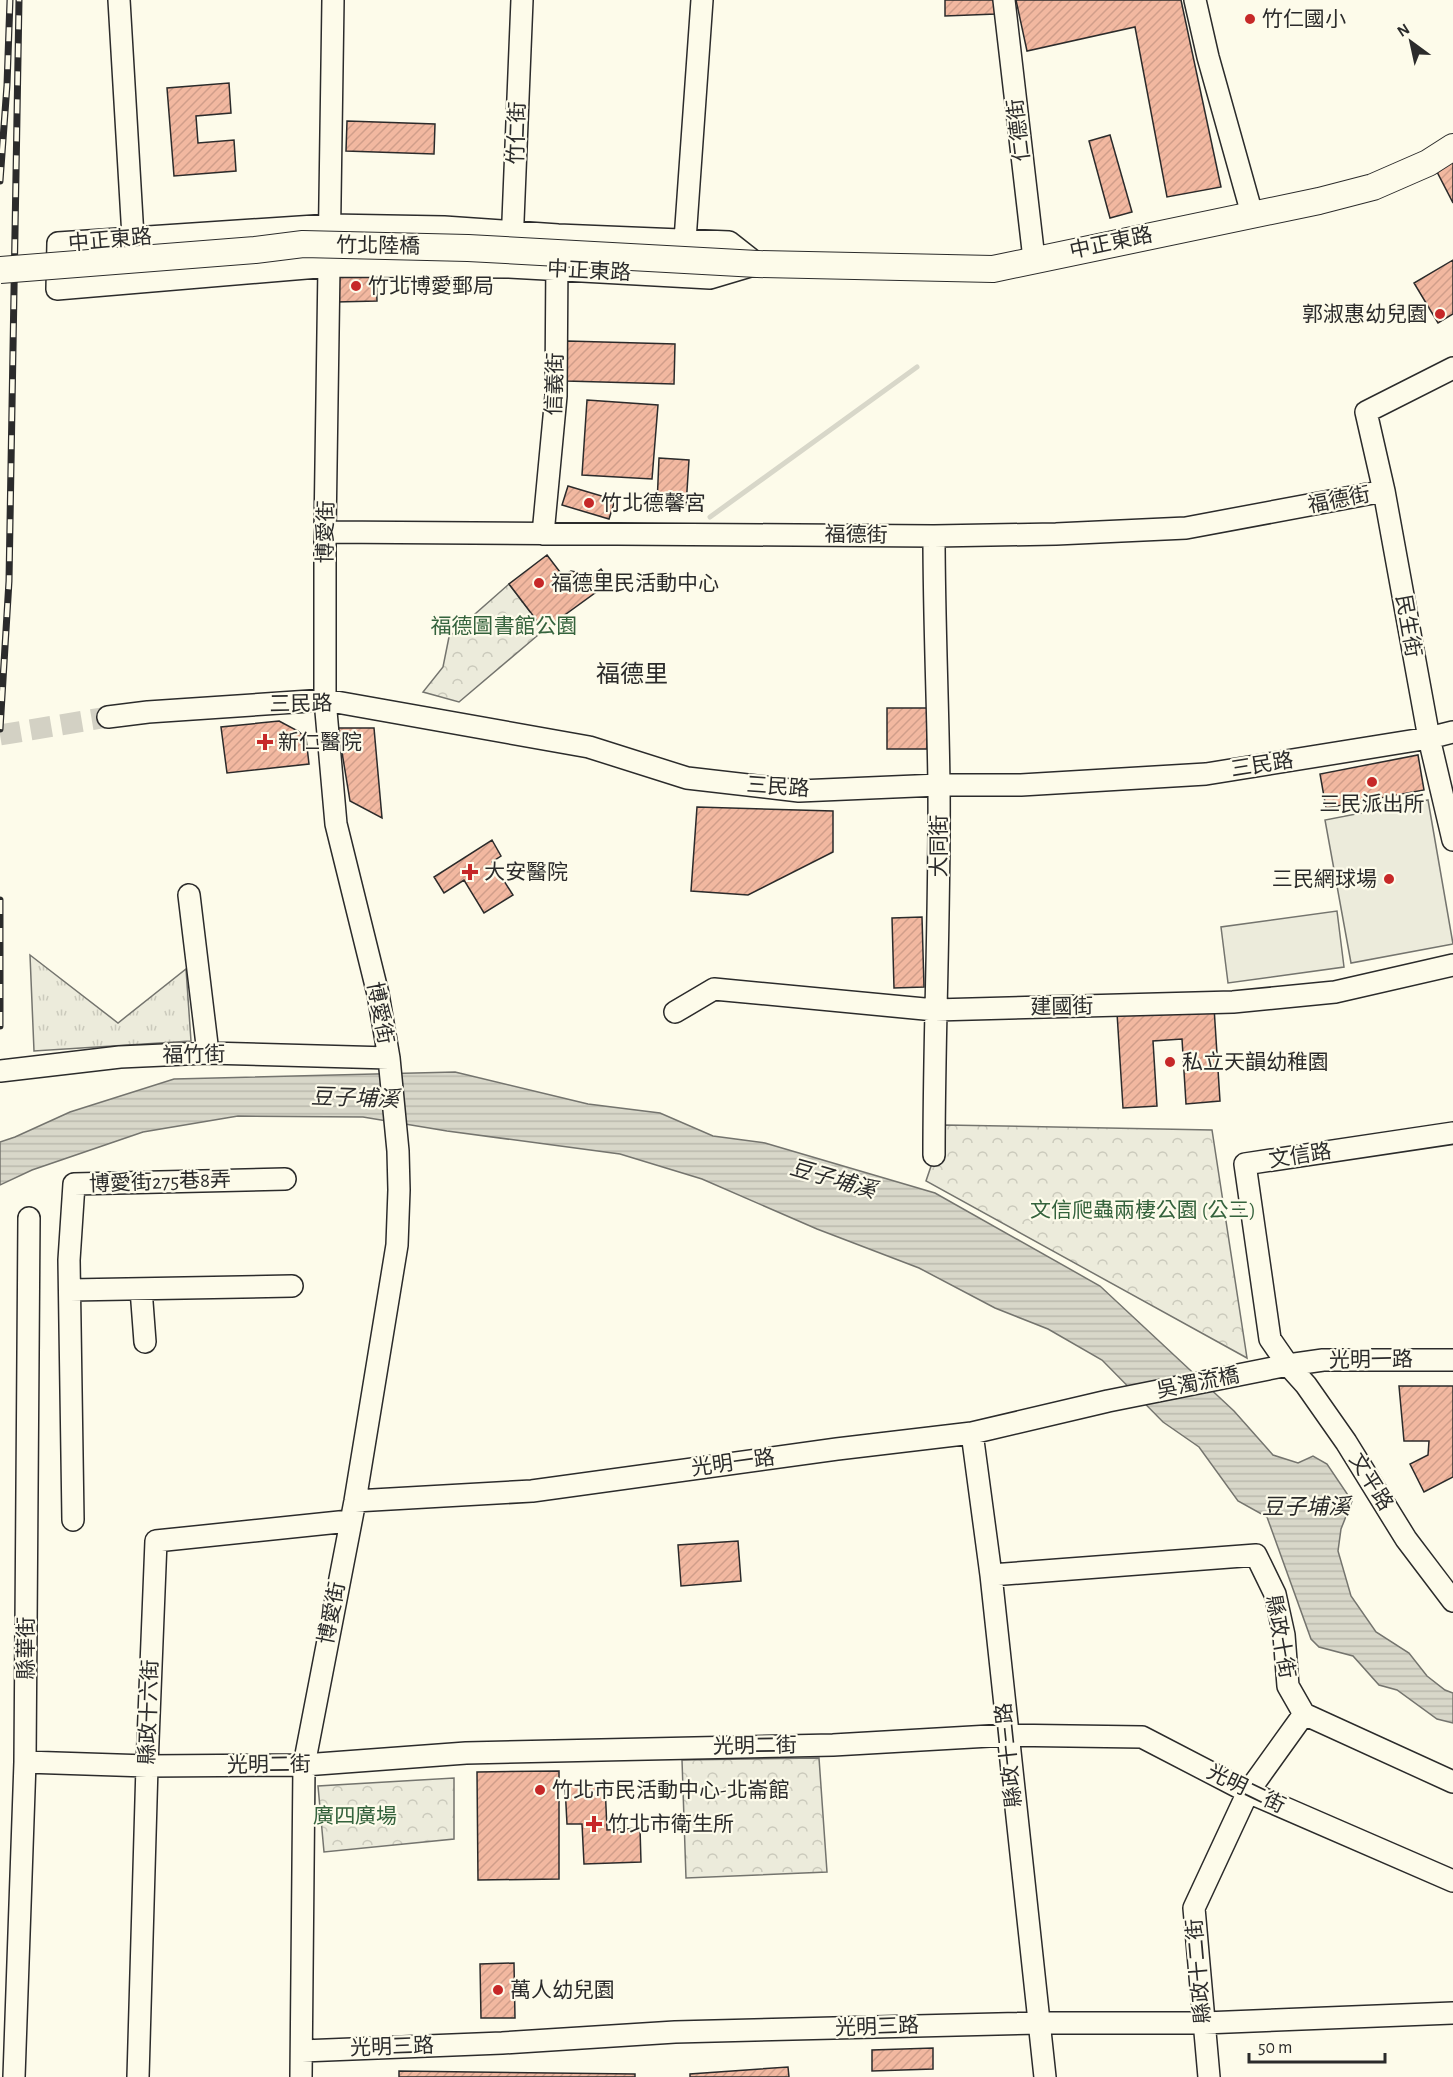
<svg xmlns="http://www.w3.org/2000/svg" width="1453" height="2077" font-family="'Alegreya Sans','Noto Sans TC',sans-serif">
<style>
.grass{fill:url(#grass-tufts);stroke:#74746e;stroke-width:1.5}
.park{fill:url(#park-crowns);stroke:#74746e;stroke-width:1.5}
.garden{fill:#ecebdb;stroke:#74746e;stroke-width:1.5}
.water{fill:url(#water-rules);stroke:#74746e;stroke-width:1.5}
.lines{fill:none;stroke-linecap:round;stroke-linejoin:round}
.stream{stroke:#d8d7c9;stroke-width:5}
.building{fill:url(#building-hatch);stroke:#2b2b2b;stroke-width:1.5}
.minor-tunnel{stroke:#d3d1c4;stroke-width:21;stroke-dasharray:21 10;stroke-linecap:butt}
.minor-casing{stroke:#2b2b2b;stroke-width:24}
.major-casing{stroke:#2b2b2b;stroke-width:28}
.minor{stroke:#fdfbea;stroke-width:21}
.major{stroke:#fdfbea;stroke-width:26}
.rail-casing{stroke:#2b2b2b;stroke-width:7}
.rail{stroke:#fdfbea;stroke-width:4.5;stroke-dasharray:14;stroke-linecap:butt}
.major-bridge-casing{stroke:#2b2b2b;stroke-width:28;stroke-linecap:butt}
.major-bridge{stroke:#fdfbea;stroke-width:26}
.poi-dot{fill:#c62828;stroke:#fdfbea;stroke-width:2}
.labels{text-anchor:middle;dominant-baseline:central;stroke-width:4.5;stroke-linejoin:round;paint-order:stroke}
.poi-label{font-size:21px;fill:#2b2b2b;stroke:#fdfbea;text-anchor:start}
.street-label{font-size:21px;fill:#2b2b2b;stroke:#fdfbea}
.park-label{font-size:21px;fill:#34623c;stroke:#fdfbea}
.water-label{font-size:22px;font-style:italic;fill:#2b2b2b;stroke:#fdfbea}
.quarter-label{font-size:24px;fill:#2b2b2b;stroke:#fdfbea}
</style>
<defs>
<pattern id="grass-tufts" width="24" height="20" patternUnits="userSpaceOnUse" patternTransform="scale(1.5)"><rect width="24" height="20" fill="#ecebdb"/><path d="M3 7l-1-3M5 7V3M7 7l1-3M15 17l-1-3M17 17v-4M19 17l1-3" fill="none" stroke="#cbcabc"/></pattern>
<pattern id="park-crowns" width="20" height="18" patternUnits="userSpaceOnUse" patternTransform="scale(1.5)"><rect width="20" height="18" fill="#ecebdb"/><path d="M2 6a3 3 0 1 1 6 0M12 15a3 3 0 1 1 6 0" fill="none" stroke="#cbcabc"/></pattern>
<pattern id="water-rules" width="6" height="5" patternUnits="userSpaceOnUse" patternTransform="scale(1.5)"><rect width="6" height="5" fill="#d8d7c9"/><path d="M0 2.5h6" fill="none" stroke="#bab9ad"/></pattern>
<pattern id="building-hatch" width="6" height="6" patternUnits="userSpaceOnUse" patternTransform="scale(1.5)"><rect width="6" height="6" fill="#f2b8a0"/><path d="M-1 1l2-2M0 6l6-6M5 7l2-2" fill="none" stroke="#d09e8a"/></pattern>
</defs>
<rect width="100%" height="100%" fill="#fdfbea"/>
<path class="grass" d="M30 955 118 1023 186 969 191 1041 34 1051Z"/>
<path class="park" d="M509 584 544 630 459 702 423 692 443 667 449 637Z
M945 1125 1212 1130 1247 1358 926 1181Z
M819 1758 827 1872 686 1878 682 1760Z
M454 1778V1839L324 1852 318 1786Z"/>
<path class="garden" d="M1428 800 1453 944 1351 963 1325 820Z
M1337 911 1344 967 1228 983 1221 927Z"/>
<path class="water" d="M455 1072 588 1104 660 1113 713 1136 765 1143 935 1193 1100 1286 1234 1411 1273 1455 1298 1463 1313 1456 1327 1464 1352 1501 1341 1529 1338 1551 1351 1596 1376 1632 1409 1653 1427 1676 1445 1690 1453 1693V1723L1437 1719 1397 1690 1379 1685 1353 1656 1319 1647 1311 1639 1267 1517 1238 1501 1199 1447 1163 1422 1102 1360 1048 1329 995 1308 919 1268 817 1229 702 1179 620 1154 447 1131 363 1117 238 1116 143 1132 32 1170 0 1185V1142L15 1137 70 1112 174 1079Z"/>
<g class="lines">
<path class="stream" d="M710 517 917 367"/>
</g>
<path class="building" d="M945 0H996V14L945 16Z
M1016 0H1181L1221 187 1167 197 1135 27 1027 51Z
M229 83 231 113 196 116 198 143 234 140 236 171 174 176 167 88Z
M347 121 435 124 434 154 346 151Z
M1110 135 1132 212 1110 218 1089 141Z
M1453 158V203L1435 168Z
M1453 260V314L1438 323 1414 283Z
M376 270 377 301 336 302 335 271Z
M567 341 675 344 674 384 566 381Z
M587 400 658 405 652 479 582 475Z
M659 458 689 460 686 506 657 505Z
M568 486 615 500 609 519 562 505Z
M547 555 563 576 571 571 582 573 588 579 601 569 610 582 544 630 509 584Z
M887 708H927V749H887Z
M279 721 298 731 306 738 309 764 227 773 221 727Z
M338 728H374L382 818 350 801Z
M1418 755 1424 790 1326 808 1320 774Z
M697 807 833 811V852L748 895 691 891Z
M492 840 501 856 492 862 513 895 484 913 464 880 444 893 434 877Z
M922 917 924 987 894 988 892 918Z
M1214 1007 1220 1101 1186 1104 1182 1039 1153 1041 1157 1106 1123 1108 1117 1013Z
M1399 1386H1453V1477L1424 1492 1410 1464 1428 1455 1429 1441H1404Z
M738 1541 741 1581 681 1586 678 1545Z
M559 1771V1879L478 1880 477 1772Z
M605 1784 607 1830 640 1828 641 1862 584 1864 582 1824H567L565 1786Z
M514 1963 515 2018H481L480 1964Z
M933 2048V2069L872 2071V2050Z
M788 2067 789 2077H690V2074Z
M399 2071 635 2074V2077H399Z"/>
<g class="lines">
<path class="minor-tunnel" d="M0 735 108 717"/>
<g class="minor-casing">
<path id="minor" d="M119 0 133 237
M1004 0 1034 259
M1195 0 1208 57 1252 214
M330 225 444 227 558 235 729 242 757 264 710 278 509 267 330 266 57 289 58 243Z
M685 240 702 0
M512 245 522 0
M1453 368 1366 412 1384 491 1429 738 1453 840
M325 532 934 536 1056 534 1186 528 1384 491
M543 534 556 396 557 256
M108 717 148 712 325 700 589 747 687 778 799 791 939 785H1021L1206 774 1429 738 1453 732
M189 895 208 1053
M675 1012 714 989 935 1010 1233 1002 1335 992 1453 965
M0 1071 120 1057 208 1053 389 1058
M1453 1133 1245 1164 1270 1339 1288 1365 1306 1385 1346 1442 1406 1539 1453 1601
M934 1155C934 1032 940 910 939 787 938 703 934 620 934 536
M141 1289 145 1342
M70 1290 292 1286
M972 1433 991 1575 1045 2077
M355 1501 532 1491 837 1449 972 1433 1108 1401 1288 1365 1323 1360H1453
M73 1520 69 1260 74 1184 285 1179
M991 1575 1256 1555 1275 1594 1284 1635 1288 1686 1304 1714 1453 1782
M25 1762 147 1766 304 1765 466 1753 833 1745 1007 1735 1142 1737 1248 1792 1453 1881
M302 2051 502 2043 675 2032 1040 2023H1204L1453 2013
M14 2077 25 1762 29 1218
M138 2077 147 1766 156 1541 349 1521
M301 2077 304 1765 355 1501 397 1245 399 1190 398 1151 389 1058 378 994 336 824 325 700V532L333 0
M1209 2077 1194 1908 1248 1792 1304 1714"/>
</g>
<g class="major-casing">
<path id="major" d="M757 264 993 269 1319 201 1373 187 1428 163 1453 147"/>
</g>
<use href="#minor" class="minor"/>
<use href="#major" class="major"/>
<g class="rail-casing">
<path id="rail" d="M0 181 7 85 10 0
M0 729 9 581 19 0
M0 900V1026"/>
</g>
<use href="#rail" class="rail"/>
<g class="major-bridge-casing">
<path id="major-bridge" d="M0 270 255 250 303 244 468 248 757 264"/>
</g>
<use href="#major-bridge" class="major-bridge"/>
</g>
<g class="poi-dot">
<circle cx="1250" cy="19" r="6"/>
<circle cx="356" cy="286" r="6"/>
<circle cx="1440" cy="314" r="6"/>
<circle cx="589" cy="503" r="6"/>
<circle cx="539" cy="583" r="6"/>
<path d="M262 733h6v6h6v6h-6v6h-6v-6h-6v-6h6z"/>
<circle cx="1372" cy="782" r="6"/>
<path d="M467 863h6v6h6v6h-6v6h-6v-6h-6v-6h6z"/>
<circle cx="1389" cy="879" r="6"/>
<circle cx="1170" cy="1062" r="6"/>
<circle cx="540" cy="1790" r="6"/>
<path d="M591 1815h6v6h6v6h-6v6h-6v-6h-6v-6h6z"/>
<circle cx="498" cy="1990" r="6"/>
</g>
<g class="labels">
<g class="poi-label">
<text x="1262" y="19">竹仁國小</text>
<text x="368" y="286">竹北博愛郵局</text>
<text x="1428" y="314" text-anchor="end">郭淑惠幼兒園</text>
<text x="601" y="503">竹北德馨宮</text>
<text x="551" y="583">福德里民活動中心</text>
<text x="278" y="742">新仁醫院</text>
<text x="1372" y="804" text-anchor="middle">三民派出所</text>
<text x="484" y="872">大安醫院</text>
<text x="1377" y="879" text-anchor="end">三民網球場</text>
<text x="1182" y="1062">私立天韻幼稚園</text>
<text x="552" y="1790">竹北市民活動中心-北崙館</text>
<text x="608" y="1824">竹北市衛生所</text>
<text x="510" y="1990">萬人幼兒園</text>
</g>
<g class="street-label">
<text transform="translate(1019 130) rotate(-97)">仁德街</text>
<text transform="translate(517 133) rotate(-88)">竹仁街</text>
<text transform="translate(110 240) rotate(-5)">中正東路</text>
<text transform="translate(1111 243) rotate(-12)">中正東路</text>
<text transform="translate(378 246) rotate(1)">竹北陸橋</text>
<text transform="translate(589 271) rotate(3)">中正東路</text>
<text transform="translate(555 384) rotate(-88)">信義街</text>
<text transform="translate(1339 500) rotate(-11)">福德街</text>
<text transform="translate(326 532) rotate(-89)">博愛街</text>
<text transform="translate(856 535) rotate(1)">福德街</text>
<text transform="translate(1408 626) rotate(80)">民生街</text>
<text transform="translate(301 704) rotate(-1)">三民路</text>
<text transform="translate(1262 765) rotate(-9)">三民路</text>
<text transform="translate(778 787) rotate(4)">三民路</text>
<text transform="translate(939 846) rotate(-90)">大同街</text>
<text transform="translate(1062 1007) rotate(-1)">建國街</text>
<text transform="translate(380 1013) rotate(79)">博愛街</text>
<text transform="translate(194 1055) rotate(-1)">福竹街</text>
<text transform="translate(1300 1156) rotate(-9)">文信路</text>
<text transform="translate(160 1182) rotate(-2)">博愛街275巷8弄</text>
<text transform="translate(1371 1360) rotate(-1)">光明一路</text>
<text transform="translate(1198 1383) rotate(-11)">吳濁流橋</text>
<text transform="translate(733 1463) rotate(-8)">光明一路</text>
<text transform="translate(1371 1482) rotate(58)">文平路</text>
<text transform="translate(332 1613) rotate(-79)">博愛街</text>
<text transform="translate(1280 1637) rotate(80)">縣政十街</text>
<text transform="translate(26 1648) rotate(-90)">縣華街</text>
<text transform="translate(149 1712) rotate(-88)">縣政十六街</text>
<text transform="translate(755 1746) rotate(-1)">光明二街</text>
<text transform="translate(1009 1755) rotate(-96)">縣政十三路</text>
<text transform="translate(269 1765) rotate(-1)">光明二街</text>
<text transform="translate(1246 1789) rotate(26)">光明二街</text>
<text transform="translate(1199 1971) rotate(-95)">縣政十二街</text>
<text transform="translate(877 2027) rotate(-2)">光明三路</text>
<text transform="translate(392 2047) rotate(-2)">光明三路</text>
</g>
<g class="park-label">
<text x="504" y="626">福德圖書館公園</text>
<text x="1143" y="1210">文信爬蟲兩棲公園 (公三)</text>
<text x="355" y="1816">廣四廣場</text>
</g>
<g class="water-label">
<text transform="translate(355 1098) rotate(2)">豆子埔溪</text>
<text transform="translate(833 1179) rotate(16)">豆子埔溪</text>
<text x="1306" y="1507">豆子埔溪</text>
</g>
<g class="quarter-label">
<text x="632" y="675">福德里</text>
</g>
</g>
<g transform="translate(1411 42) rotate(327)" stroke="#fdfbea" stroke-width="4.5" paint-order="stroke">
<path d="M0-4.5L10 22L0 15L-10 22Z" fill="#2b2b2b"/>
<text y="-9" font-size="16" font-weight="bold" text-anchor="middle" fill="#2b2b2b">N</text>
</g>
<path d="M1249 2053v9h136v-9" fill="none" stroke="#2b2b2b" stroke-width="3"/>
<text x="1258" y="2053" font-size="18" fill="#2b2b2b" stroke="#fdfbea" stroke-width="4.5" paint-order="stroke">50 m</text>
</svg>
